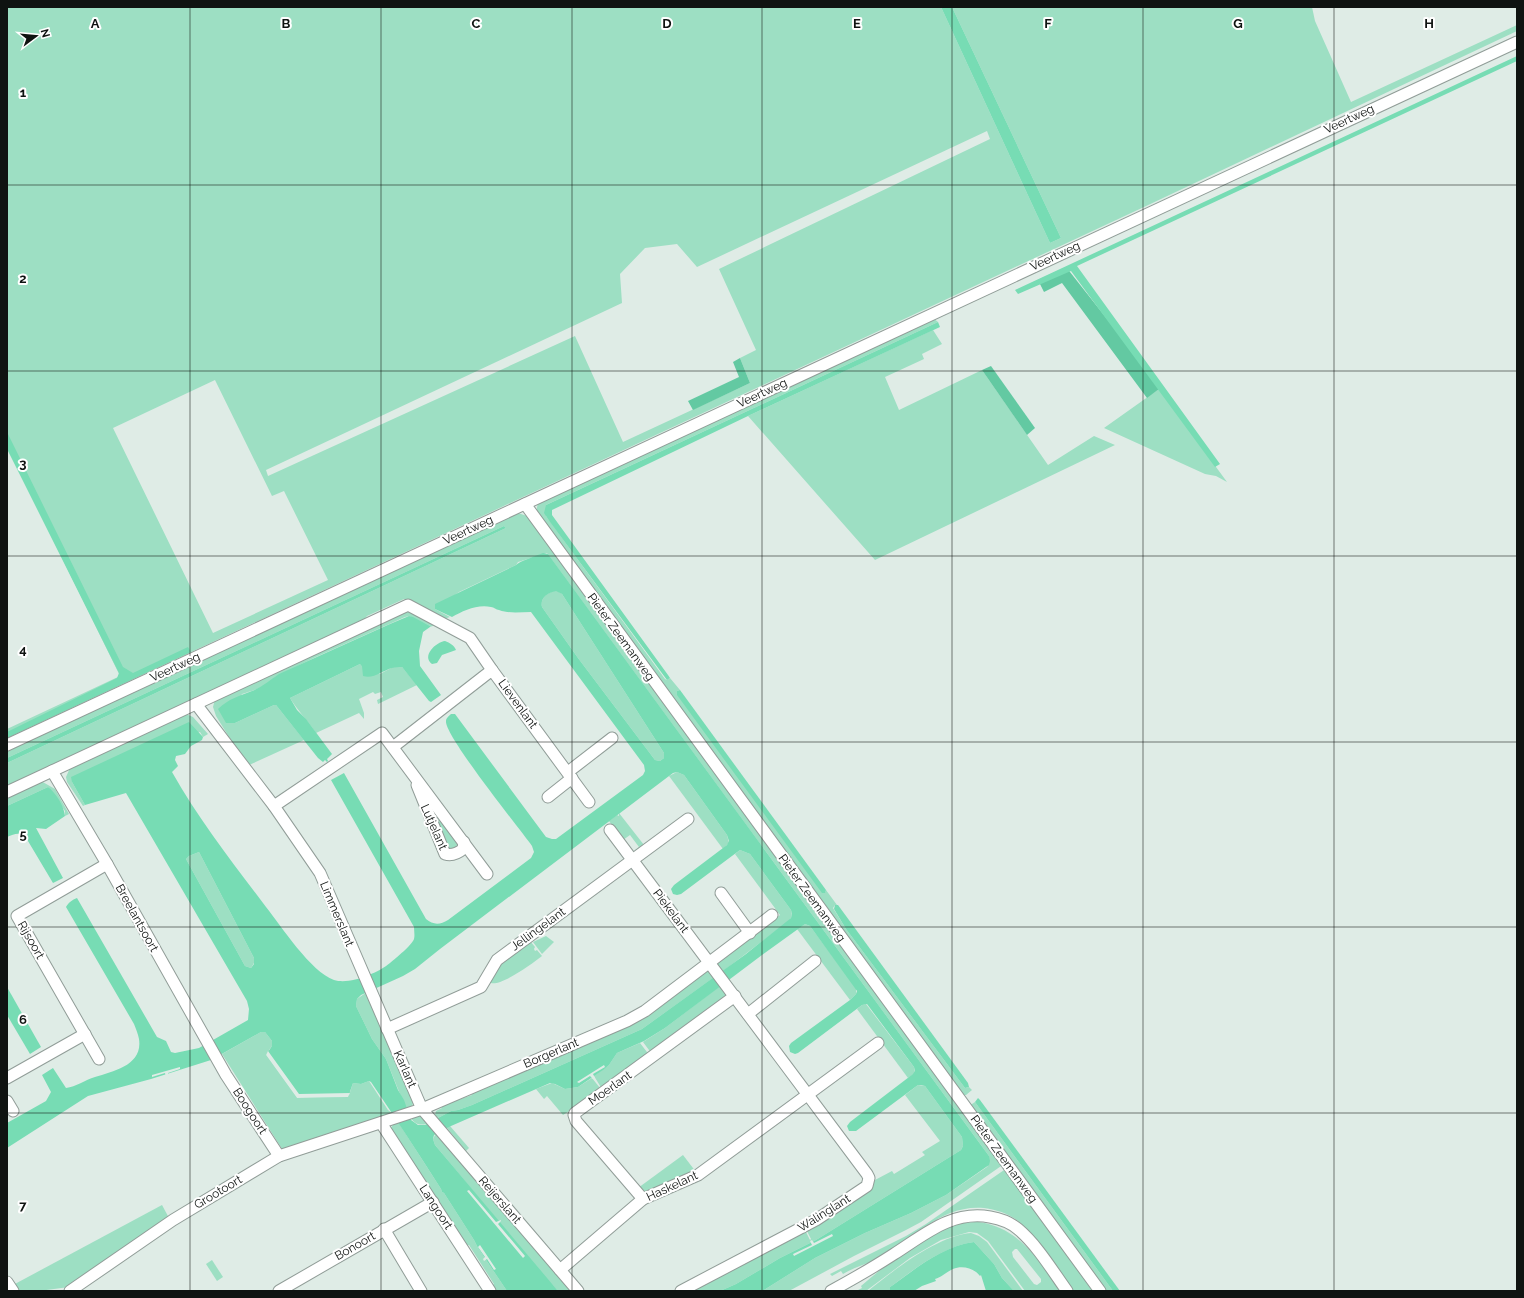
<svg xmlns="http://www.w3.org/2000/svg" width="1524" height="1298" font-family="Raleway,sans-serif">
<rect width="100%" height="100%" fill="#dfece6"/>
<g fill="#9ddfc3" fill-rule="evenodd">
<path d="M 7,7 L 941,7 L 1050,243 L 1061,238 L 952,7 L 1312,7 L 1315,21 L 1351,102 L 1517,25 L 1517,31 L 1144,207 L 7,738 L 7,729 L 120,676 L 7,446 ZM 987,131 L 990,139 L 719,269 L 756,350 L 740,358 L 750,383 L 623,442 L 575,336 L 268,476 L 266,470 L 622,303 L 620,274 L 645,248 L 677,244 L 697,267 ZM 215,380 L 272,496 L 284,491 L 328,580 L 213,633 L 113,428 Z"/>
<path d="M 933,318 L 938,322 L 548,504 L 546,505 L 546,516 L 665,679 L 667,680 L 670,678 L 680,690 L 677,691 L 677,694 L 826,892 L 826,890 L 837,905 L 835,905 L 833,908 L 846,929 L 965,1088 L 969,1087 L 972,1090 L 966,1095 L 961,1095 L 536,512 L 538,503 Z"/>
<path d="M 933,330 L 942,344 L 922,354 L 924,359 L 885,377 L 899,410 L 982,370 L 1048,465 L 1094,436 L 1115,445 L 875,560 L 748,416 Z"/>
<path d="M 1159,389 L 1227,482 L 1216,476 L 1205,474 L 1104,428 Z"/>
<path d="M 518,513 L 527,516 L 1004,1164 L 921,1222 L 906,1230 L 854,1256 L 789,1291 L 760,1291 L 764,1290 L 815,1258 L 865,1233 L 911,1213 L 946,1195 L 987,1167 L 989,1164 L 989,1156 L 547,553 L 518,562 L 516,565 L 459,592 L 435,609 L 450,617 L 444,619 L 404,599 L 367,616 L 362,622 L 7,787 L 7,763 L 506,528 L 504,526 L 7,758 L 7,751 L 514,514 Z"/>
<path d="M 556,590 L 562,594 L 664,753 L 664,758 L 660,761 L 655,760 L 578,658 L 542,607 C 540,598 547,593 556,590 Z"/>
<path d="M 409,612 L 416,613 L 435,625 L 430,627 L 430,626 L 409,616 L 405,617 L 316,657 L 275,677 C 267,686 253,691 242,694 L 226,723 L 235,723 L 274,705 L 276,705 L 304,740 L 247,766 L 216,716 L 213,707 L 215,699 L 400,613 Z"/>
<path d="M 360,664 L 380,674 L 393,667 L 402,667 L 417,685 L 378,704 L 377,700 L 383,697 L 381,692 L 375,694 L 373,692 L 359,699 L 364,713 L 364,719 L 359,713 L 316,733 C 308,721 298,711 290,698 Z"/>
<path d="M 186,714 L 193,717 L 208,734 L 203,737 L 200,732 L 72,782 L 85,805 L 83,806 L 67,782 L 66,777 L 70,768 Z"/>
<path d="M 677,772 L 684,775 L 727,835 L 729,843 L 723,849 L 669,776 Z"/>
<path d="M 41,781 L 55,789 L 69,814 L 65,816 L 65,811 L 48,787 L 7,806 L 7,797 Z"/>
<path d="M 426,801 L 458,842 L 456,848 L 449,850 Z"/>
<path d="M 619,813 L 644,845 L 636,852 L 635,850 L 639,847 L 630,835 L 623,840 L 609,821 L 617,815 L 619,816 Z"/>
<path d="M 740,850 L 750,854 L 791,910 C 793,917 791,919 786,923 L 722,972 L 715,963 L 780,915 L 735,854 Z"/>
<path d="M 199,852 L 254,958 L 254,963 L 251,968 L 245,966 L 186,859 L 189,856 Z"/>
<path d="M 805,924 L 810,926 L 856,988 L 856,994 L 850,1000 L 797,929 Z"/>
<path d="M 546,936 L 554,942 L 542,954 L 533,942 Z"/>
<path d="M 530,941 L 535,947 L 534,949 L 535,951 L 537,950 L 542,956 C 533,963 502,986 491,983 L 490,981 L 498,965 Z"/>
<path d="M 707,969 L 713,978 L 642,1029 L 472,1105 L 458,1110 L 451,1111 L 438,1118 L 435,1115 L 436,1111 L 442,1108 L 441,1106 L 472,1095 L 471,1093 L 680,991 Z"/>
<path d="M 720,986 L 728,997 L 652,1054 L 643,1042 L 665,1028 Z"/>
<path d="M 367,992 L 414,1099 L 412,1100 L 413,1104 L 411,1107 L 406,1109 L 386,1059 L 372,1039 L 356,1006 L 357,999 Z"/>
<path d="M 866,1004 L 914,1067 L 915,1073 L 908,1078 L 857,1009 L 862,1005 Z"/>
<path d="M 261,1032 L 265,1032 L 272,1041 L 272,1046 L 269,1050 L 350,1092 L 353,1083 L 361,1084 L 369,1081 L 388,1110 L 392,1113 L 282,1149 L 222,1054 Z"/>
<path d="M 640,1043 L 650,1056 L 602,1089 L 594,1076 L 609,1065 L 617,1053 Z"/>
<path d="M 592,1078 L 600,1088 L 596,1094 L 563,1115 L 547,1096 L 544,1099 L 536,1089 L 552,1083 L 565,1089 L 578,1087 Z"/>
<path d="M 918,1085 L 925,1086 L 962,1137 L 963,1146 L 961,1150 L 816,1240 L 780,1258 L 736,1284 L 720,1291 L 689,1291 L 805,1230 L 810,1240 L 811,1239 L 806,1229 L 875,1180 L 892,1171 L 894,1174 L 925,1155 L 922,1152 L 940,1141 L 905,1095 Z"/>
<path d="M 975,1102 L 1113,1291 L 1105,1291 L 969,1106 Z"/>
<path d="M 418,1116 L 423,1116 L 429,1123 C 422,1126 415,1125 411,1118 Z"/>
<path d="M 398,1122 L 441,1189 L 442,1192 L 444,1193 L 474,1240 L 478,1248 L 507,1291 L 494,1291 L 491,1286 L 494,1284 L 469,1245 L 465,1246 L 391,1128 L 394,1123 Z"/>
<path d="M 450,1126 L 469,1148 L 466,1151 L 447,1128 Z"/>
<path d="M 436,1133 L 572,1291 L 558,1291 L 545,1277 L 435,1145 L 433,1139 Z"/>
<path d="M 683,1155 L 696,1172 L 645,1193 L 638,1188 Z"/>
<path d="M 1007,1168 L 1097,1291 L 1073,1291 C 1057,1269 1039,1238 1018,1221 C 1008,1213 997,1210 984,1208 C 942,1204 913,1239 879,1258 C 867,1264 854,1267 843,1274 L 841,1271 L 832,1276 L 830,1274 L 906,1236 L 926,1224 Z"/>
<path d="M 162,1205 L 169,1218 L 69,1287 L 39,1291 L 18,1291 L 13,1285 Z"/>
<path d="M 979,1222 C 1020,1228 1039,1261 1061,1291 L 1025,1291 L 988,1241 L 977,1233 L 969,1232 L 941,1240 L 910,1258 L 866,1291 L 856,1291 L 862,1288 L 861,1286 C 884,1266 918,1239 946,1228 C 956,1223 968,1222 979,1222 ZM 1015,1249 L 1017,1249 L 1041,1279 L 1041,1282 L 1037,1285 L 1034,1284 L 1013,1257 L 1012,1252 Z"/>
<path d="M 971,1233 L 979,1236 L 987,1242 L 1023,1291 L 1014,1291 L 1002,1278 L 994,1264 L 974,1242 C 944,1246 917,1267 893,1285 L 890,1287 L 890,1291 L 868,1291 C 894,1270 937,1236 971,1233 Z"/>
<path d="M 212,1260 L 223,1277 L 217,1281 L 206,1264 Z"/>
</g>
<g fill="#63c9a2">
<path d="M 1066,267 L 1111,324 L 1159,389 L 1147,398 L 1062,283 L 1044,292 L 1038,280 Z"/>
<path d="M 740,358 L 750,383 L 693,410 L 688,401 L 739,377 L 733,362 Z"/>
<path d="M 991,366 L 1035,428 L 1027,435 L 982,370 Z"/>
</g>
<g fill="#77dcb4" fill-rule="evenodd">
<path d="M 941,7 L 952,7 L 1061,238 L 1050,243 Z"/>
<path d="M 1517,56 L 1517,61 L 1077,266 L 1220,464 L 1215,467 L 1071,271 L 1018,294 L 1015,290 Z"/>
<path d="M 938,322 L 940,327 L 748,416 L 552,510 L 552,515 L 668,675 L 670,678 L 667,680 L 550,522 L 544,513 L 546,505 Z"/>
<path d="M 7,432 L 123,667 L 133,673 L 188,647 L 191,652 L 7,738 L 7,732 L 117,678 L 119,673 L 7,449 Z"/>
<path d="M 504,526 L 506,528 L 7,763 L 7,758 Z"/>
<path d="M 543,553 L 548,554 L 989,1156 L 990,1161 L 989,1165 L 946,1195 L 911,1213 L 865,1233 L 815,1258 L 764,1290 L 720,1291 L 736,1284 L 780,1258 L 816,1240 L 961,1150 L 963,1146 L 962,1137 L 925,1086 L 921,1085 L 918,1085 L 856,1131 L 849,1131 L 847,1126 L 850,1122 L 913,1074 L 915,1071 L 914,1067 L 867,1004 L 862,1005 L 798,1053 L 795,1054 L 790,1052 L 789,1046 L 791,1043 L 850,1000 L 856,994 L 857,991 L 810,926 L 805,924 L 762,955 L 665,1028 L 644,1041 L 617,1053 L 609,1065 L 603,1070 L 578,1087 L 565,1089 L 555,1084 L 550,1083 L 451,1126 L 434,1135 L 433,1139 L 435,1145 L 558,1291 L 507,1291 L 478,1248 L 474,1240 L 444,1193 L 442,1192 L 441,1189 C 418,1153 395,1117 371,1082 L 369,1081 L 361,1084 L 353,1083 L 348,1097 L 297,1098 L 266,1055 L 272,1046 L 272,1041 L 265,1032 L 261,1032 L 211,1060 L 151,1079 L 88,1096 L 7,1148 L 7,1123 L 46,1101 L 51,1092 L 42,1075 L 53,1068 L 66,1088 C 76,1087 85,1080 95,1077 C 114,1071 143,1065 139,1039 C 138,1034 136,1029 134,1024 L 66,907 C 69,902 72,900 77,898 L 157,1037 L 166,1041 L 171,1052 L 175,1053 L 199,1048 L 248,1020 L 249,1009 L 247,1001 L 126,793 L 85,805 L 72,782 L 71,777 L 189,722 L 203,737 L 202,740 L 191,746 L 185,754 L 176,756 L 175,760 L 178,766 L 172,772 C 199,820 233,863 266,907 C 281,926 311,972 334,980 C 350,985 378,973 390,963 C 396,958 412,945 414,939 C 415,935 414,931 414,927 L 331,780 L 344,773 L 426,919 C 433,925 440,925 448,920 L 531,858 L 534,852 L 532,846 C 519,828 444,735 446,721 C 446,718 449,716 451,714 L 455,714 L 546,837 L 552,839 L 556,839 L 643,775 L 645,771 L 644,765 L 531,612 C 521,612 510,614 499,610 C 496,610 494,607 491,607 C 477,604 463,611 452,617 L 435,609 L 435,604 L 516,565 C 520,561 536,556 543,553 ZM 556,591 L 562,594 L 664,753 L 664,758 L 660,761 L 655,760 L 578,658 L 542,607 C 540,598 547,593 556,591 ZM 677,772 L 684,775 L 727,835 L 729,841 L 727,845 L 674,885 L 671,889 L 673,894 L 677,895 L 681,894 L 740,850 L 750,854 L 791,910 L 792,914 L 791,918 L 746,954 L 642,1029 L 472,1105 L 458,1110 L 451,1111 L 425,1125 L 418,1125 L 411,1120 L 404,1100 L 398,1090 L 386,1059 L 372,1039 L 356,1006 L 357,999 L 361,995 L 403,976 L 415,969 L 440,949 L 673,773 ZM 199,852 L 254,958 L 254,964 L 251,968 L 245,966 L 186,859 L 189,856 Z"/>
<path d="M 409,616 L 413,617 L 430,626 L 430,627 L 423,632 L 419,651 L 420,666 L 441,695 L 431,702 L 429,701 L 402,667 C 399,667 395,667 392,668 C 382,671 374,679 363,676 L 362,666 L 360,664 L 290,698 L 297,710 L 306,719 L 332,754 L 327,759 L 328,761 L 327,762 L 325,760 L 323,762 L 318,758 L 276,705 L 274,705 L 235,723 L 226,723 L 218,709 C 230,698 237,697 252,691 C 262,687 270,680 279,674 L 390,624 Z"/>
<path d="M 445,641 C 450,643 454,645 456,650 L 442,655 L 437,663 L 432,664 C 421,656 436,642 445,641 Z"/>
<path d="M 680,690 L 826,890 L 825,893 L 822,893 L 677,695 L 677,691 Z"/>
<path d="M 48,787 C 56,793 64,806 65,816 L 46,829 L 36,828 L 63,878 L 53,883 L 25,836 C 19,832 14,834 7,837 L 7,806 Z"/>
<path d="M 835,905 L 838,905 L 968,1083 L 969,1087 L 965,1088 L 846,929 L 834,909 Z"/>
<path d="M 7,987 L 41,1047 L 30,1054 L 7,1015 Z"/>
<path d="M 978,1098 L 980,1100 L 1120,1291 L 1113,1291 L 975,1102 Z"/>
<path d="M 974,1242 L 994,1264 L 1002,1278 L 1014,1291 L 986,1291 L 981,1275 L 980,1276 C 974,1268 962,1265 953,1269 C 946,1272 942,1277 935,1279 L 936,1281 L 922,1286 L 914,1291 L 890,1291 L 890,1287 L 893,1285 C 918,1267 943,1246 974,1242 Z"/>
</g>
<g fill="#dfece6">
<path d="M 268,1051 L 299,1094 L 350,1093 L 348,1097 L 297,1098 L 266,1055 Z"/>
<path d="M 604,1065 L 605,1067 L 593,1074 L 595,1078 L 593,1079 L 590,1076 L 579,1083 L 577,1082 Z"/>
<path d="M 180,1067 L 180,1069 L 168,1073 L 168,1076 L 166,1077 L 165,1073 L 152,1077 L 152,1075 Z"/>
<path d="M 469,1190 L 496,1222 L 501,1220 L 501,1221 L 498,1224 L 525,1256 L 523,1258 L 467,1191 Z"/>
<path d="M 832,1234 L 833,1236 L 794,1256 L 793,1254 L 812,1245 L 810,1241 L 812,1240 L 814,1243 Z"/>
<path d="M 480,1245 L 496,1269 L 494,1270 L 487,1259 L 484,1261 L 483,1259 L 485,1257 L 478,1247 Z"/>
</g>
<g fill="none" stroke-linecap="round" stroke-linejoin="round">
<g stroke="#919d98" stroke-width="13">
<g id="minor">
<path d="M 525,504 L 1100,1291"/>
<path d="M 196,704 L 274,806 L 320,873 L 422,1109 L 578,1291"/>
<path d="M 7,745 L 1517,42"/>
<path d="M 393,747 L 492,670 L 589,802"/>
<path d="M 52,771 L 107,864 L 226,1075 L 279,1156"/>
<path d="M 568,772 L 612,738"/>
<path d="M 417,785 L 445,854 C 452,856 457,854 463,849 L 464,842"/>
<path d="M 7,792 L 408,605 L 470,638 L 492,670"/>
<path d="M 548,797 L 572,778"/>
<path d="M 274,806 L 382,733 L 487,874"/>
<path d="M 610,830 L 867,1174 L 869,1178 L 867,1186 L 816,1220 L 681,1291"/>
<path d="M 721,893 L 750,933"/>
<path d="M 748,1014 L 815,961"/>
<path d="M 387,1029 L 481,987 L 497,960 L 688,819"/>
<path d="M 99,1059 L 17,916 L 107,864"/>
<path d="M 7,1078 L 85,1034"/>
<path d="M 7,1101 L 13,1111"/>
<path d="M 381,1123 L 490,1291"/>
<path d="M 643,1199 L 576,1121 L 574,1115 L 575,1113 L 735,996"/>
<path d="M 384,1229 L 421,1291"/>
<path d="M 560,1270 L 643,1199 L 698,1175 L 878,1043"/>
<path d="M 7,1282 L 13,1291"/>
<path d="M 70,1291 L 173,1220 L 279,1156 L 422,1109 L 627,1021 L 645,1011 L 772,915"/>
<path d="M 279,1291 L 433,1202"/>
<path d="M 831,1291 C 853,1279 874,1267 894,1254 C 924,1235 952,1210 990,1217 C 1001,1219 1010,1222 1018,1229 C 1037,1245 1052,1270 1067,1291"/>
</g>
</g>
<use href="#minor" stroke="#fff" stroke-width="11"/>
</g>
<path fill="none" stroke="#0f1311" stroke-width="1" stroke-opacity="0.55" d="M 190,7 L 190,1291M 381,7 L 381,1291M 572,7 L 572,1291M 762,7 L 762,1291M 952,7 L 952,1291M 1143,7 L 1143,1291M 1334,7 L 1334,1291M 7,185 L 1517,185M 7,371 L 1517,371M 7,556 L 1517,556M 7,742 L 1517,742M 7,927 L 1517,927M 7,1113 L 1517,1113"/>
<g text-anchor="middle" stroke-width="4" stroke-linejoin="round" paint-order="stroke">
<g font-size="12" fill="#0f1311" stroke="#fff">
<text transform="translate(1349 119) rotate(-25)" y="4">Veertweg</text>
<text transform="translate(1055 256) rotate(-25)" y="4">Veertweg</text>
<text transform="translate(762 393) rotate(-25)" y="4">Veertweg</text>
<text transform="translate(468 530) rotate(-25)" y="4">Veertweg</text>
<text transform="translate(621 637) rotate(54)" y="4">Pieter Zeemanweg</text>
<text transform="translate(175 667) rotate(-25)" y="4">Veertweg</text>
<text transform="translate(518 704) rotate(54)" y="4">Lievenlant</text>
<text transform="translate(434 827) rotate(66)" y="4">Lutjelant</text>
<text transform="translate(812 898) rotate(54)" y="4">Pieter Zeemanweg</text>
<text transform="translate(671 911) rotate(53)" y="4">Piekelant</text>
<text transform="translate(337 914) rotate(67)" y="4">Limmerslant</text>
<text transform="translate(137 918) rotate(61)" y="4">Breelantsoort</text>
<text transform="translate(538 929) rotate(-36)" y="4">Jellingelant</text>
<text transform="translate(31 940) rotate(60)" y="4">Rijsoort</text>
<text transform="translate(551 1053) rotate(-23)" y="4">Borgerlant</text>
<text transform="translate(405 1069) rotate(66)" y="4">Karlant</text>
<text transform="translate(610 1088) rotate(-35)" y="4">Moerlant</text>
<text transform="translate(250 1111) rotate(57)" y="4">Boogoort</text>
<text transform="translate(1004 1159) rotate(54)" y="4">Pieter Zeemanweg</text>
<text transform="translate(672 1186) rotate(-25)" y="4">Haskelant</text>
<text transform="translate(218 1192) rotate(-31)" y="4">Grootoort</text>
<text transform="translate(500 1200) rotate(49)" y="4">Reijerslant</text>
<text transform="translate(436 1207) rotate(57)" y="4">Langoort</text>
<text transform="translate(824 1213) rotate(-32)" y="4">Walinglant</text>
<text transform="translate(355 1246) rotate(-30)" y="4">Bonoort</text>
</g>
</g>
<g font-size="13" text-anchor="middle" font-weight="bold" fill="#0f1311" stroke="#fff" stroke-width="4" stroke-linejoin="round" paint-order="stroke">
<text x="95" y="28">A</text>
<text x="286" y="28">B</text>
<text x="476" y="28">C</text>
<text x="667" y="28">D</text>
<text x="857" y="28">E</text>
<text x="1048" y="28">F</text>
<text x="1238" y="28">G</text>
<text x="1429" y="28">H</text>
<text x="23" y="97">1</text>
<text x="23" y="283">2</text>
<text x="23" y="468">3</text>
<text x="23" y="654">4</text>
<text x="23" y="839">5</text>
<text x="23" y="1024">6</text>
<text x="23" y="1210">7</text>
</g>
<rect width="1524" height="1298" fill="none" stroke="#0f1311" stroke-width="16"/>
<g transform="translate(36 36) rotate(74)" stroke="#ffffff" stroke-width="3" paint-order="stroke">
<path d="M0-3L7 15L0 10L-7 15Z" fill="#0f1311"/>
<text y="-6" font-size="11" font-weight="bold" text-anchor="middle" fill="#0f1311">N</text>
</g>
</svg>
